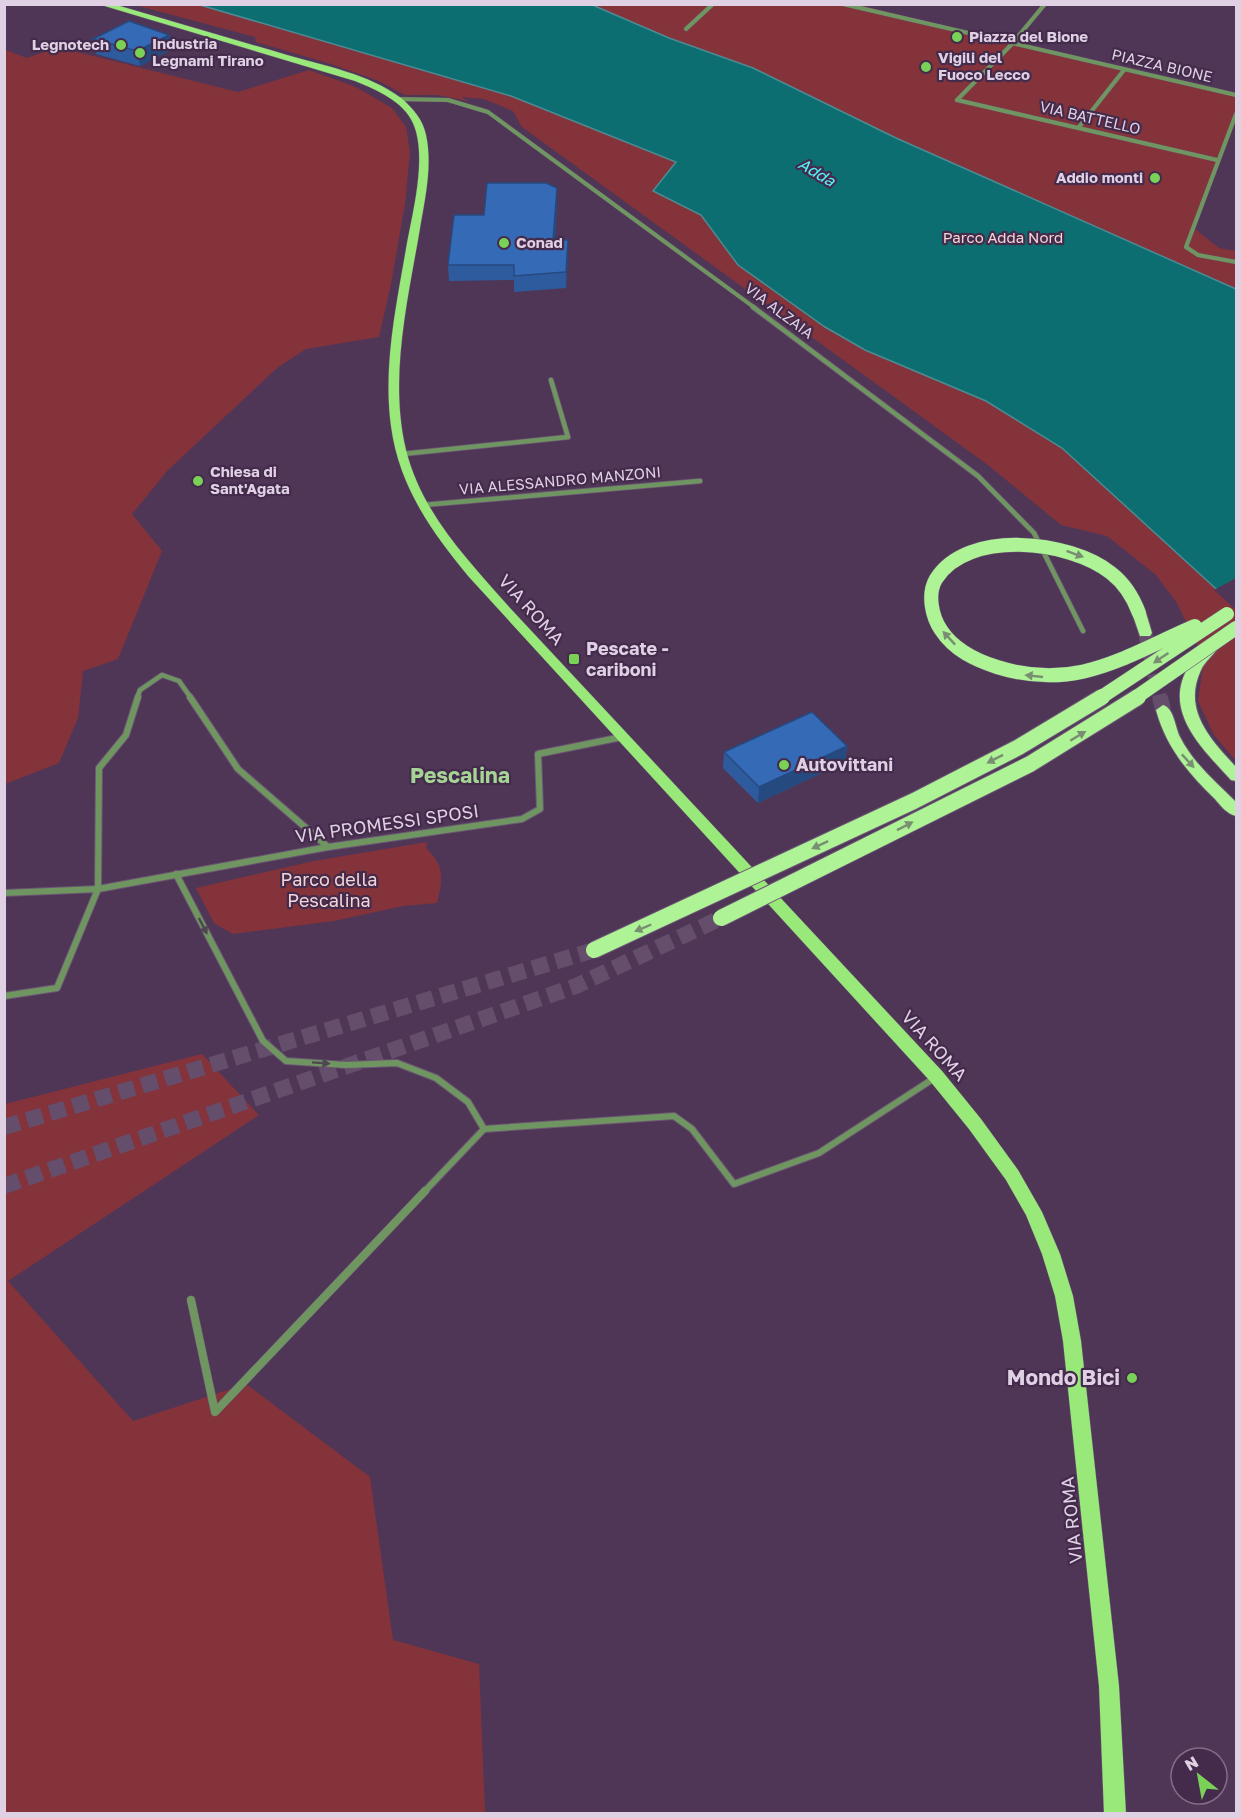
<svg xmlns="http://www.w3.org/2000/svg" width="1241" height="1818" font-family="'Golos Text',sans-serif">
<rect width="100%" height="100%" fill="#4f3657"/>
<g fill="#85333a">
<path d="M 135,5 L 859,5 L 1236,97 L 1236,112 L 1195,229 L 1219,248 L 1236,251 L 1236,761 L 1214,735 L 1198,701 L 1204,659 L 1177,603 L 1156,575 L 1107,536 L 1061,525 L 988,465 L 522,127 L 513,111 L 484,99 L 461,97 L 468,101 L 437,95 L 405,95 L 379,81 L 331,64 L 256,42 L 255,37 Z"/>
<path d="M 57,47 L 238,92 L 309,70 L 356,87 L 392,108 L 406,127 L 410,152 L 405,204 L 391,284 L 379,337 L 306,349 L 277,368 L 168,470 L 132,514 L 162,551 L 118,659 L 83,671 L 78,718 L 59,763 L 5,784 L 5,50 L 27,58 Z"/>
<path d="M 427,842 L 426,848 C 445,866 443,879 437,903 L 403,906 L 334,921 L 233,934 L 214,923 L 196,888 L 314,861 Z"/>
<path d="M 202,1054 L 259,1115 L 8,1281 L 133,1421 L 246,1384 L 370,1477 L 393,1640 L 479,1664 L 485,1813 L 5,1814 L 5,1104 Z"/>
</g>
<path fill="#0d6e71" stroke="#4c8b94" stroke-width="1.5" d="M 590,4 L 669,38 L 753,68 L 896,138 L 1236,289 L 1236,607 L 1062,448 L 986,401 L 865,350 L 825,327 L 738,265 L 701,215 L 653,191 L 676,162 L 511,96 L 200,5 Z"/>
<path fill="#4f3657" d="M 1236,578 L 1236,610 L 1214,590 Z"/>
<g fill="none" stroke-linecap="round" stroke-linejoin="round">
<path stroke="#654d6c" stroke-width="14" stroke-dasharray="14 7" stroke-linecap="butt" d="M 1145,633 L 1160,698"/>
<g stroke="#654d6c" stroke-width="16" stroke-dasharray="16 8" stroke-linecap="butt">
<path d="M 1160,697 L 1163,710"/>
<path d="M 4,1127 L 594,950"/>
<path d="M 4,1186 L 576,986 L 721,918"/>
</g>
<g stroke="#6c5573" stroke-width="4.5">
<g id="minor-far3">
<path d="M 843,4 L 1236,95"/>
<path d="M 686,29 L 713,4"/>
<path d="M 396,99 L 448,100 L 488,112 L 755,308"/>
<path d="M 957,100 L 1217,160"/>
<path d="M 957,100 L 1011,45 L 1045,4"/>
<path d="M 1236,114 L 1186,247 L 1198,255 L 1236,262"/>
<path d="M 1079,127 L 1124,70"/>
</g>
</g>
<g stroke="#6c5573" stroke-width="6">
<g id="minor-far2">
<path d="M 753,307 L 978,476 L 1034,533 L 1083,631"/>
<path d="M 402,454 L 568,437 L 551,380"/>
<path d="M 423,505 L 700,481"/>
<path d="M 137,698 L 140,690 L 162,675 L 179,681 L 191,698"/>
</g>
</g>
<g stroke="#6c5573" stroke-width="8">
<g id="minor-far1">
<path d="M 138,697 L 126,735 L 99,768 L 98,889 L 328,847"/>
<path d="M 190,697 L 238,769 L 328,847"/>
<path d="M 328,847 L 522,819 L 540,809 L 538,754 L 622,737"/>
<path d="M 176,874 L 263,1041 L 286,1061 L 346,1065 L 397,1063 L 436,1078 L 468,1102 L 484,1129"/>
<path d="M 4,893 L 98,889 L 57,988 L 4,996"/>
<path d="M 424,1192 L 484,1129 L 674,1116 L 692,1129 L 734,1184 L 819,1153 L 936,1077"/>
</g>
</g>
<g stroke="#6c5573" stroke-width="9">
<path id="minor" d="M 191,1300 L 215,1412 L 425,1191"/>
</g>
<g stroke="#6c5573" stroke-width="1">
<path id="primary" d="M 98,4 L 113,4 C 171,21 229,38 287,55 C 325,66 369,74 401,98 C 413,108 423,120 426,135 C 433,167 424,203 419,234 C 407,303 389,380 406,450 C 422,514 468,560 510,608 L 942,1071 L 981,1119 L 1018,1170 L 1042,1212 L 1060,1254 L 1073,1296 L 1081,1341 L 1119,1686 L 1126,1814 L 1104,1814 L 1099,1686 L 1063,1341 L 1055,1296 L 1042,1254 L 1026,1215 L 1006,1180 L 969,1129 L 930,1081 L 469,577 C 431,531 399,486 391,426 C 383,367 396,307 406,249 C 412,214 428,157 413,123 C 403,101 377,90 355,81 Z"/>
</g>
<g stroke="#6c5573" stroke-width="2">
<g id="trunk">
<path d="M 1139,608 L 1146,613 L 1152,633 L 1150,636 L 1140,636 L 1132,613 Z"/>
<path d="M 1211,643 L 1218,648 C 1213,656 1205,661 1201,670 C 1182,710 1211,740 1236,767 L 1236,781 L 1231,780 C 1203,749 1161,711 1189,666 C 1194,657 1200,646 1211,643 Z"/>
<path d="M 1163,705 C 1174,708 1175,727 1180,737 C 1193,763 1216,782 1236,802 L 1236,816 C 1227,814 1221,806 1215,799 C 1188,773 1166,747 1156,710 Z"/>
</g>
</g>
<use href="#minor-far3" stroke="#6f9661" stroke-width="4"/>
<use href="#minor-far2" stroke="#6f9661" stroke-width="4.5"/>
<use href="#minor-far1" stroke="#6f9661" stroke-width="6"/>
<use href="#minor" stroke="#6f9661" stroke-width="8"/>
<use href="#primary" fill="#98e87a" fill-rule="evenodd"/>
<use href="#trunk" fill="#aef396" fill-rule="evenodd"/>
<g stroke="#6c5573" stroke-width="15" stroke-linecap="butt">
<g id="trunk-bridge-far1">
<path d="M 1139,613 C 1133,597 1124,583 1111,573 C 1070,540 967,529 936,579 C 927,594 932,617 941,630 C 954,650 975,660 997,667 C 1077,692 1125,656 1195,626"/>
<path d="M 1100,698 L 1227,614"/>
<path d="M 1135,698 L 1236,628"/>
</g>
</g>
<g stroke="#6c5573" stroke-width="18" stroke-linecap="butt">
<g id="trunk-bridge">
<path d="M 721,918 L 1030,764 L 1138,697"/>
<path d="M 594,950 L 914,801 L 1019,747 L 1102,697"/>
</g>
</g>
<use href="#trunk-bridge-far1" stroke="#aef396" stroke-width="14"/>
<use href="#trunk-bridge" stroke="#aef396" stroke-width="16"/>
</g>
<g fill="#2e5b9d">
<path d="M 169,35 L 172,49 L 140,66 L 96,54 L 93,39 Z"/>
<path d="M 557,188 L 557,203 L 555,240 L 568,255 L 566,288 L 514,292 L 514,280 L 449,281 L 448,265 L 484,215 Z"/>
<path d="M 847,746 L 845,762 L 758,803 L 723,768 L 724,752 Z"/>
</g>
<g fill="#254a80">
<path d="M 169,35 L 172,49 L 140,66 L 137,51 Z"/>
<path d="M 557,188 L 557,203 L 554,255 L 553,240 Z"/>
<path d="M 568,240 L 568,255 L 566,288 L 566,272 Z"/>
<path d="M 847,746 L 845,762 L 758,803 L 759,787 Z"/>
</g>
<g fill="#356ab7" stroke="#254a80" stroke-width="1.5">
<path d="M 129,21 L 169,35 L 137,51 L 93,39 Z"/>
<path d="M 487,183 L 546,183 L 557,188 L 553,240 L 568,240 L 566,272 L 514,276 L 514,265 L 448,265 L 454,215 L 484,215 Z"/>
<path d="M 812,712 L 847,746 L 759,787 L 724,752 Z"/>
</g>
<defs><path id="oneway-solid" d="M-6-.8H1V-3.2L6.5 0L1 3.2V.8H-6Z" transform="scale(1.5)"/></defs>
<g fill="#798f71">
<use href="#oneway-solid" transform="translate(1075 554) rotate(20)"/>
<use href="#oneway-solid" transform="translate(949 638) rotate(-133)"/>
<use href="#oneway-solid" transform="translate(1161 658) rotate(146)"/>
<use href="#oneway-solid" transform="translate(1034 676) rotate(-174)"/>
<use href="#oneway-solid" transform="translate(1078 736) rotate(-31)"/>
<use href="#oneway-solid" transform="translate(995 759) rotate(153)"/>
<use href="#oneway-solid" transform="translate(1188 761) rotate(47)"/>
<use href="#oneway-solid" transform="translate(905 826) rotate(-27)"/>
<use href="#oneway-solid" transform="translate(820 845) rotate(155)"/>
<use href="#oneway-solid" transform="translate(643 928) rotate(157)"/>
</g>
<g fill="#4f4651">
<use href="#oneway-solid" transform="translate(203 926) rotate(63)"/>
<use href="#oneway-solid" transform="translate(321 1063) rotate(4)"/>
</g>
<g fill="#79d157" stroke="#442b4c" stroke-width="2">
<circle cx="957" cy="37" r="6"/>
<circle cx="121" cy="45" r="6"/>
<circle cx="140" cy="53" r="6"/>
<circle cx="926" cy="67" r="6"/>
<circle cx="1155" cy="178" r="6"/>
<circle cx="504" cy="243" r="6"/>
<circle cx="198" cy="481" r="6"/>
<rect x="568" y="653" width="12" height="12" rx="3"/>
<circle cx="784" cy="765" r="6"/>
<circle cx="1132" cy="1378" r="6"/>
</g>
<g text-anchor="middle" stroke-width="4.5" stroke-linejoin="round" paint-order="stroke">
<g font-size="15" font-weight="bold" fill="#dfd0e4" stroke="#442b4c" text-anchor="start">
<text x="969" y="42">Piazza del Bione</text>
<text x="152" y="49">Industria<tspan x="152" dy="17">Legnami Tirano</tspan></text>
<text x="109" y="50" text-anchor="end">Legnotech</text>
<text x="938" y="63">Vigili del<tspan x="938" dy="17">Fuoco Lecco</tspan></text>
<text x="1143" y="183" text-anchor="end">Addio monti</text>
<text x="516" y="248">Conad</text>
<text x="210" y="477">Chiesa di<tspan x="210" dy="17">Sant'Agata</tspan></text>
</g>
<g font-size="15" fill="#dfd0e4" stroke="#442b4c">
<text transform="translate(1162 66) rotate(13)" y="5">PIAZZA BIONE</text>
<text transform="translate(1090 118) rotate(13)" y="5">VIA BATTELLO</text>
<text transform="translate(779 311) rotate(37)" y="5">VIA ALZAIA</text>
<text transform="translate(560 481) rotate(-5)" y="5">VIA ALESSANDRO MANZONI</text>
</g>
<g font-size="15" fill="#f3d5d5" stroke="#442b4c">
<text x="1003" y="243">Parco Adda Nord</text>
</g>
<g font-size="16" font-style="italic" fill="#53f4f9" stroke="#442b4c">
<text transform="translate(817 172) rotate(31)" y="6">Adda</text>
</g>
<g font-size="18" fill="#dfd0e4" stroke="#442b4c">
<text transform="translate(531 610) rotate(48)" y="6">VIA ROMA</text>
<text transform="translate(387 824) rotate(-8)" y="6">VIA PROMESSI SPOSI</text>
<text transform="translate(934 1046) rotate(48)" y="6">VIA ROMA</text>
<text transform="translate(1072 1520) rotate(-96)" y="6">VIA ROMA</text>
</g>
<g font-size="18" font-weight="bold" fill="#dfd0e4" stroke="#442b4c" text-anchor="start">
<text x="586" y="655">Pescate -<tspan x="586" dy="21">cariboni</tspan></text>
<text x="796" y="771">Autovittani</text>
</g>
<g font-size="18" fill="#f3d5d5" stroke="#442b4c">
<text x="329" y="886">Parco della<tspan x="329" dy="21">Pescalina</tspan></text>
</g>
<g font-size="21" font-weight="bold" fill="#a5d494" stroke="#442b4c">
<text x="460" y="783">Pescalina</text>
</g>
<g font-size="21" font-weight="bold" fill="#dfd0e4" stroke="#442b4c" text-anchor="end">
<text x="1120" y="1385">Mondo Bici</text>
</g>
</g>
<rect width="1241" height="1818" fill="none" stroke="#dfd0e4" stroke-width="12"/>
<g transform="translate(1199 1776) rotate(329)"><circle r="28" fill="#442b4c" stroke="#826d89" stroke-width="1.5"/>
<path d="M0-4.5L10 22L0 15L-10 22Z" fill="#79d157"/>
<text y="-9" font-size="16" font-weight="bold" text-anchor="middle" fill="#dfd0e4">N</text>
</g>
</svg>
